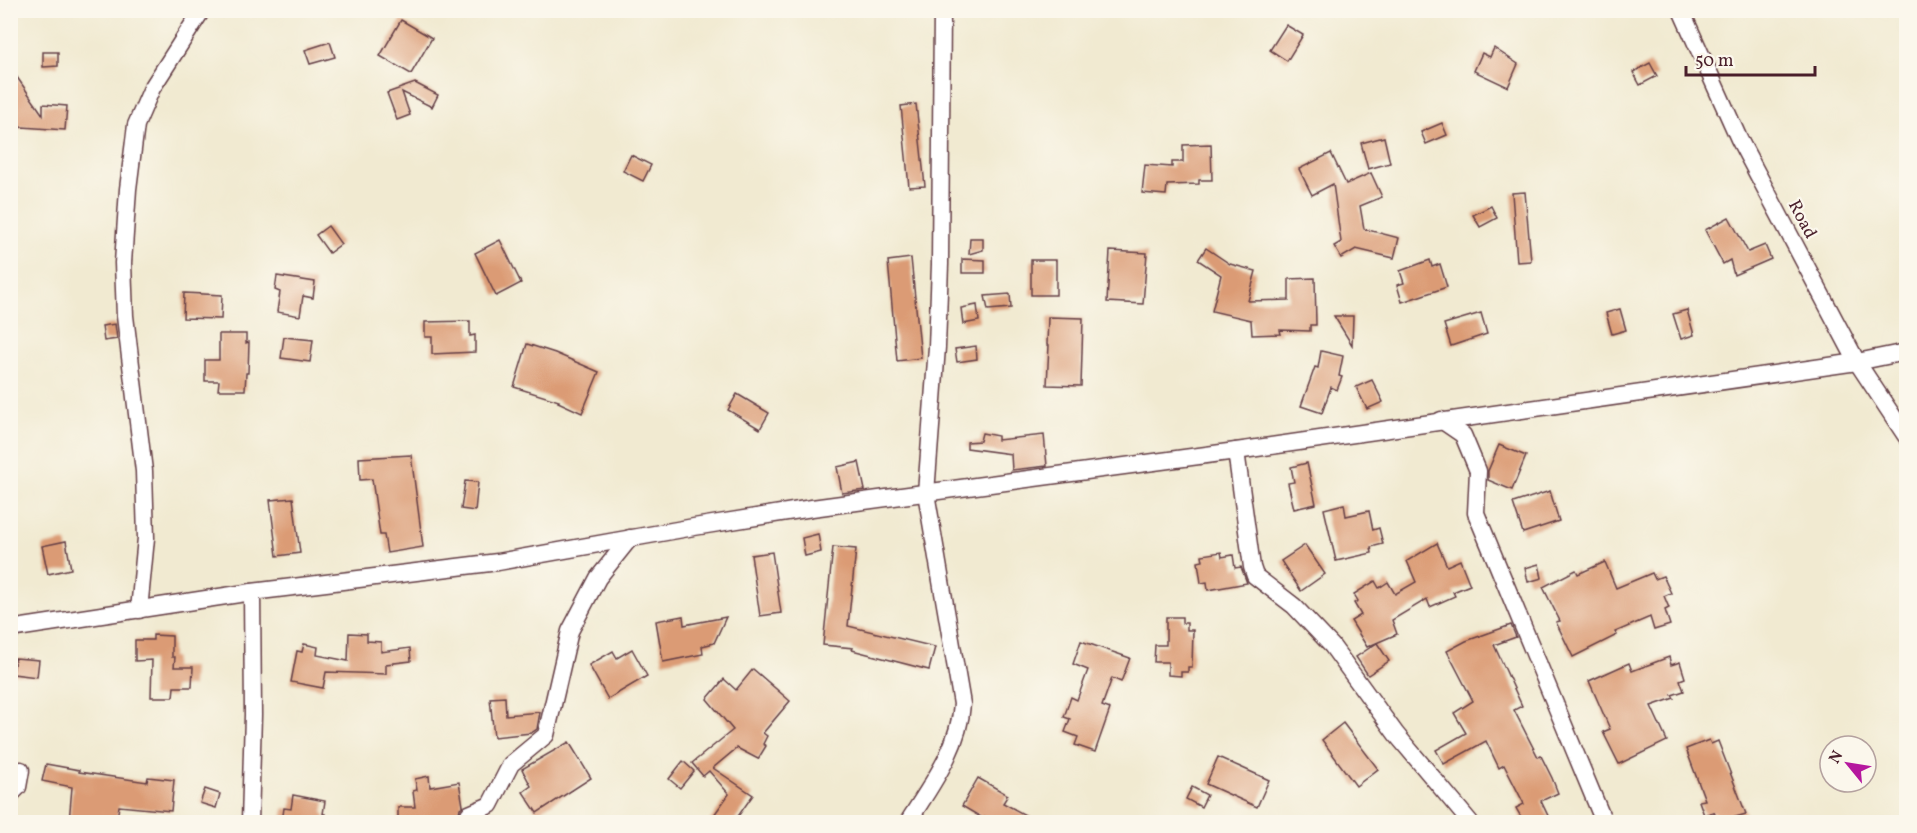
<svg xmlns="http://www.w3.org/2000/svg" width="1917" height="833" font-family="Vollkorn,serif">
<rect width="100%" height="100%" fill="#fbf7ec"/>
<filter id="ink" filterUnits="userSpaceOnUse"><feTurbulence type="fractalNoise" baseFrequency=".0167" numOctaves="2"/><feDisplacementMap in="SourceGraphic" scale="12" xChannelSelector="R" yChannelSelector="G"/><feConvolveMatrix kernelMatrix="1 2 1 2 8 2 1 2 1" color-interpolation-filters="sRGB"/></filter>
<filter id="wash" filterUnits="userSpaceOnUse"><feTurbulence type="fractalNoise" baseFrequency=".008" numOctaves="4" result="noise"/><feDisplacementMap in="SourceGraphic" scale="24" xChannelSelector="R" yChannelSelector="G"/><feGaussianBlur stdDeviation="1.35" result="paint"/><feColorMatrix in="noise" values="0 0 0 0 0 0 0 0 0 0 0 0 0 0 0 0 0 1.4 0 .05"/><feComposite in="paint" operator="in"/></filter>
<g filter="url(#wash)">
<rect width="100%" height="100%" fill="#f1ead1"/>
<g id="blocks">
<g fill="#db9b75">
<path d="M 401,20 L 432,38 L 411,74 L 380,56 Z"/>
<path d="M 1286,25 L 1303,35 L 1287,61 L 1270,50 Z"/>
<path d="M 330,42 L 335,57 L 310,64 L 305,50 Z"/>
<path d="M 1494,48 L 1518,64 L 1508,87 L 1474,71 L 1482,53 L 1490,57 Z"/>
<path d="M 43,52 L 58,52 L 58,66 L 43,67 Z"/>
<path d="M 1650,63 L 1657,76 L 1640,85 L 1633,72 Z"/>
<path d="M 10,67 L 43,115 L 43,104 L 67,106 L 65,130 L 22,127 L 10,131 Z"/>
<path d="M 415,83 L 438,95 L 432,107 L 402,92 L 410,115 L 397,120 L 387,93 Z"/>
<path d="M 916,104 L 925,186 L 909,187 L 901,106 Z"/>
<path d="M 1442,123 L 1447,135 L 1426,144 L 1421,132 Z"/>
<path d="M 1384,137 L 1390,163 L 1368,169 L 1361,143 Z"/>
<path d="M 1211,144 L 1212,180 L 1199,180 L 1199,184 L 1167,185 L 1166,195 L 1142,193 L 1145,165 L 1172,167 L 1172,162 L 1183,162 L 1183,145 Z"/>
<path d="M 1331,153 L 1346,184 L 1371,173 L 1382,197 L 1360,206 L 1364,229 L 1399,238 L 1394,258 L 1356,249 L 1341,258 L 1334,246 L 1341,242 L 1333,184 L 1312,195 L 1299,169 Z"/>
<path d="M 631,155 L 651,165 L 643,181 L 623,171 Z"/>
<path d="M 1525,192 L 1531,261 L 1517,262 L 1512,193 Z"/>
<path d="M 1491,206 L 1497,218 L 1480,227 L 1473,215 Z"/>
<path d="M 1729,217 L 1748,252 L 1765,245 L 1771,259 L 1734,275 L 1730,260 L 1723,264 L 1705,230 Z"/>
<path d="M 328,226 L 341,244 L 329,253 L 316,235 Z"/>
<path d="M 970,238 L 983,238 L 983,250 L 969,254 Z"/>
<path d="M 500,240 L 521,283 L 496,296 L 475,253 Z"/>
<path d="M 1206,248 L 1230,264 L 1256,271 L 1248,301 L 1289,300 L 1289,279 L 1315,278 L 1316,325 L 1310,325 L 1310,331 L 1280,330 L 1281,334 L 1252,335 L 1251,320 L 1212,311 L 1221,275 L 1198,260 Z"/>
<path d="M 1110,251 L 1147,253 L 1143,304 L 1107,302 Z"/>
<path d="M 911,258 L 921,358 L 897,361 L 888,261 Z"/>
<path d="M 962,259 L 985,260 L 985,273 L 962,273 Z"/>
<rect x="1031" y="260" width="25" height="35"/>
<path d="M 1430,260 L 1432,267 L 1440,264 L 1447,287 L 1402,302 L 1397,285 L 1404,283 L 1400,271 Z"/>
<path d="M 277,276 L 315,282 L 313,298 L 303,296 L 300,316 L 277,312 L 280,292 L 275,290 Z"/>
<path d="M 184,293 L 222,295 L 221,319 L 183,318 Z"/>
<path d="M 1010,294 L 1011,308 L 988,310 L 985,296 Z"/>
<path d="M 977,305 L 979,321 L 963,324 L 961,308 Z"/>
<path d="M 1620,309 L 1626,330 L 1612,334 L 1606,313 Z"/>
<path d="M 1687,310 L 1694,335 L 1681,339 L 1673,314 Z"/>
<path d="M 1481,313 L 1487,334 L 1451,346 L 1444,324 Z"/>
<path d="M 1334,316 L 1353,316 L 1352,345 Z"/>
<path d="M 1048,317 L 1083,318 L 1081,386 L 1047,385 L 1049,345 L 1047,345 Z"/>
<path d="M 470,321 L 470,336 L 475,335 L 475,352 L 432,354 L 432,337 L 425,337 L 425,322 Z"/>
<path d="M 115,324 L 117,339 L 104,341 L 102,326 Z"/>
<path d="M 219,334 L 246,334 L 246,343 L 249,342 L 248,373 L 246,373 L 245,390 L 218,390 L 219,381 L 205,381 L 205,360 L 219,360 Z"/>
<path d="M 284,337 L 313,340 L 310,362 L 281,358 Z"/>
<path d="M 527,344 L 555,353 L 599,372 L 582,413 L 558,402 L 559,401 L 514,387 Z"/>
<path d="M 976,346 L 977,359 L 957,362 L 955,349 Z"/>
<path d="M 1321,351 L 1343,356 L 1339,376 L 1342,377 L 1337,390 L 1331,387 L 1322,413 L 1301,406 L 1315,367 L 1318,368 Z"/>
<path d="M 1372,380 L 1383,402 L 1367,409 L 1356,387 Z"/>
<path d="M 737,394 L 769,413 L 760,429 L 728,410 Z"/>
<path d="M 982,433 L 998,436 L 998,440 L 1044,435 L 1047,466 L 1012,470 L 1011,454 L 967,448 L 967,442 L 980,441 Z"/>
<path d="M 1499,445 L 1526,456 L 1512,490 L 1488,480 L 1488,471 Z"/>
<path d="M 411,455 L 423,547 L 387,553 L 384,535 L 380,535 L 372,479 L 360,480 L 359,458 Z"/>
<path d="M 859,462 L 865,490 L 842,493 L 837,467 Z"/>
<path d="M 1307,463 L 1316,504 L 1294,509 L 1288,483 L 1294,482 L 1291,467 Z"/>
<path d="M 465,481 L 478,482 L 475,511 L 461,509 Z"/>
<path d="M 1550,491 L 1559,521 L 1523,533 L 1513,503 Z"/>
<path d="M 293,498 L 300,553 L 277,556 L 270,500 Z"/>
<path d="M 1344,504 L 1346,516 L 1369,511 L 1373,530 L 1379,528 L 1383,544 L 1371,547 L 1372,553 L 1336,561 L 1324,509 Z"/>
<path d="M 818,534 L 821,552 L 805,556 L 802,538 Z"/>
<path d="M 66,541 L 71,569 L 48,574 L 42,546 Z"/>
<path d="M 1437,543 L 1447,566 L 1460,560 L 1470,585 L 1453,592 L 1455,596 L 1430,607 L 1427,599 L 1392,620 L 1397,634 L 1367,647 L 1351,621 L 1361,615 L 1354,603 L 1358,601 L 1354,594 L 1375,581 L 1379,588 L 1388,582 L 1395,594 L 1416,582 L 1407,561 Z"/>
<path d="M 1305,545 L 1325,574 L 1301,591 L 1281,561 Z"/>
<path d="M 833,547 L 856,549 L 848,626 L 935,647 L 929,670 L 852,650 L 853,648 L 823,645 Z"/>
<path d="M 772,552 L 781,613 L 760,616 L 751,555 Z"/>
<path d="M 1221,552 L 1222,557 L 1233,555 L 1235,568 L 1241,567 L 1247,583 L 1208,590 L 1207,582 L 1201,583 L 1198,562 L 1203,561 L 1202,555 Z"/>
<path d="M 1605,562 L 1616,588 L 1652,573 L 1655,579 L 1663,576 L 1671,593 L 1664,596 L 1669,608 L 1665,610 L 1670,625 L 1654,630 L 1650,617 L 1615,632 L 1617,635 L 1573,657 L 1556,622 L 1560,621 L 1543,587 L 1576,570 L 1578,574 Z"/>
<path d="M 1539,564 L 1542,578 L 1528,582 L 1525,568 Z"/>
<path d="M 683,616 L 684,625 L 726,617 L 714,643 L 702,646 L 703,654 L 663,662 L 656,621 Z"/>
<path d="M 1166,617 L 1182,617 L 1182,623 L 1187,623 L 1187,630 L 1193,630 L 1192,667 L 1188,667 L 1188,672 L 1181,672 L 1181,676 L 1168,675 L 1168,662 L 1154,662 L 1155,645 L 1166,645 Z"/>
<path d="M 1511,625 L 1516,637 L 1494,645 L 1522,706 L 1514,710 L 1538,757 L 1541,756 L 1552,778 L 1558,793 L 1541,801 L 1551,822 L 1524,822 L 1516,808 L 1524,804 L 1504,765 L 1499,768 L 1486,741 L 1444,764 L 1436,750 L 1466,733 L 1454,713 L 1473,701 L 1447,651 L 1466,641 Z"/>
<path d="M 349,633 L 367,634 L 367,641 L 381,642 L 381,652 L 410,648 L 411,661 L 386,664 L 386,674 L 326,672 L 323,688 L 291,682 L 297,651 L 302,652 L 304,644 L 318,647 L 317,655 L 348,661 Z"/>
<path d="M 153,635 L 172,636 L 172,657 L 175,657 L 174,667 L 193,667 L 192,687 L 174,687 L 173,697 L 151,697 L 152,660 L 135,661 L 135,640 L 153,640 Z"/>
<path d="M 1081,641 L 1130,658 L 1121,682 L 1112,678 L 1102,706 L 1110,709 L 1095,752 L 1075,745 L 1078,737 L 1065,732 L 1070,719 L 1064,717 L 1071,697 L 1077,700 L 1088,670 L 1073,664 Z"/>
<path d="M 1377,643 L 1389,661 L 1368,675 L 1356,657 Z"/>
<path d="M 632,649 L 647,676 L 608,699 L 589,665 L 613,651 L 617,658 Z"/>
<path d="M 1669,657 L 1671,665 L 1680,662 L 1685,678 L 1680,680 L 1684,691 L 1672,695 L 1674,698 L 1651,706 L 1667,741 L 1619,764 L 1603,732 L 1610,729 L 1589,681 L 1629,663 L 1632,671 Z"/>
<path d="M 15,658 L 39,660 L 37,677 L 13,674 Z"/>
<path d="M 753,669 L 790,701 L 763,733 L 767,736 L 763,744 L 766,746 L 758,759 L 737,748 L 713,768 L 753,795 L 734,822 L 709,822 L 729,794 L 709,771 L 703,776 L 692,763 L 733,730 L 707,699 L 724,679 L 736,690 Z"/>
<path d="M 505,697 L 506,715 L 540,712 L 537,729 L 531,733 L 494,737 L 490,698 Z"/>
<path d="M 1343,723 L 1378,769 L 1356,786 L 1322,740 Z"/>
<path d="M 1709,740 L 1711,744 L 1718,741 L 1746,814 L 1718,822 L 1714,812 L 1704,815 L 1699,801 L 1705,800 L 1686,749 Z"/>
<path d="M 569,742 L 591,778 L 537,813 L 523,792 L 531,786 L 522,769 Z"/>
<path d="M 1218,757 L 1269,780 L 1257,807 L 1206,784 Z"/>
<path d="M 683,761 L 694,771 L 680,788 L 669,779 Z"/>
<path d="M 46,764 L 79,770 L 79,772 L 147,782 L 148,777 L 174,780 L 171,811 L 119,806 L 117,819 L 114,819 L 114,822 L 69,822 L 72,787 L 42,781 Z"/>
<path d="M 429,776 L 430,787 L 459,782 L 463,806 L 460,808 L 458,818 L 434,822 L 398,822 L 398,807 L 415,807 L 413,791 L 417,790 L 415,779 Z"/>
<path d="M 978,778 L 1008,795 L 1003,803 L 1038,822 L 995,822 L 985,817 L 984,819 L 962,806 Z"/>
<path d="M 1192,787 L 1207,795 L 1201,807 L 1186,799 Z"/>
<path d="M 205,789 L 220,794 L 216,808 L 200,803 Z"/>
<path d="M 293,795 L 325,801 L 323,814 L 325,814 L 325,822 L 282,822 L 284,808 L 291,809 Z"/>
</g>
</g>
</g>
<g filter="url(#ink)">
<use href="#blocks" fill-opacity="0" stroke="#633d44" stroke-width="1.5"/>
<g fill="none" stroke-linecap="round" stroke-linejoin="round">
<g stroke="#633d44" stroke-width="19">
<g id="minor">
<path d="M 1681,10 L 1739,139 L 1857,362 L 1906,436"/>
<path d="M 1441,420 L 1463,435 L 1478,471 L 1476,513 L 1604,822"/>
<path d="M 1236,451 L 1252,567 L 1255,576 L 1294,606 L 1332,646 L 1396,734 L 1470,822"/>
<path d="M 139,610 L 146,538 L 144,471 L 125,316 L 123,263 L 128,189 L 136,125 L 152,88 L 202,10"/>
<path d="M 10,629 L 252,592 L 498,562 L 694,527 L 812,508 L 1236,451 L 1857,362 L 1906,352"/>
<path d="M 10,795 L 18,787 L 21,770"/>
<path d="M 250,822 L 253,715 L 252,592"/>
<path d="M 468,822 L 469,814 L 490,805 L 511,764 L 546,735 L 570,631 L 598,578 L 630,538"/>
<path d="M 908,822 C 931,785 959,749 962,704 L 926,493 L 937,347 L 940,264 L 942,10"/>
</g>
</g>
<use href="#minor" stroke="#fff" stroke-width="16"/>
</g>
</g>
<g text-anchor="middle" stroke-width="4.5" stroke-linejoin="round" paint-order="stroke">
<g font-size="18" fill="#4a1f2b" stroke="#fbf7ec">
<text transform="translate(1803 219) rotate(62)" y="6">Road</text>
</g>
</g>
<rect width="1917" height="833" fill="none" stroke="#fbf7ec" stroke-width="36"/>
<g transform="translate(1848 764) rotate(300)"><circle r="28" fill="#fbf7ec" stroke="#b4a19f" stroke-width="1.5"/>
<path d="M0-4.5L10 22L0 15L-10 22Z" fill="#b5179e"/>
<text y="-9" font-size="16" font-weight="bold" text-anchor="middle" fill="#4a1f2b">N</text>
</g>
<path d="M1686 66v9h129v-9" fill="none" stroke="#4a1f2b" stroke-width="3"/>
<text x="1695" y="66" font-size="18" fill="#4a1f2b" stroke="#fbf7ec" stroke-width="4.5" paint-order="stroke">50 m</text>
</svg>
